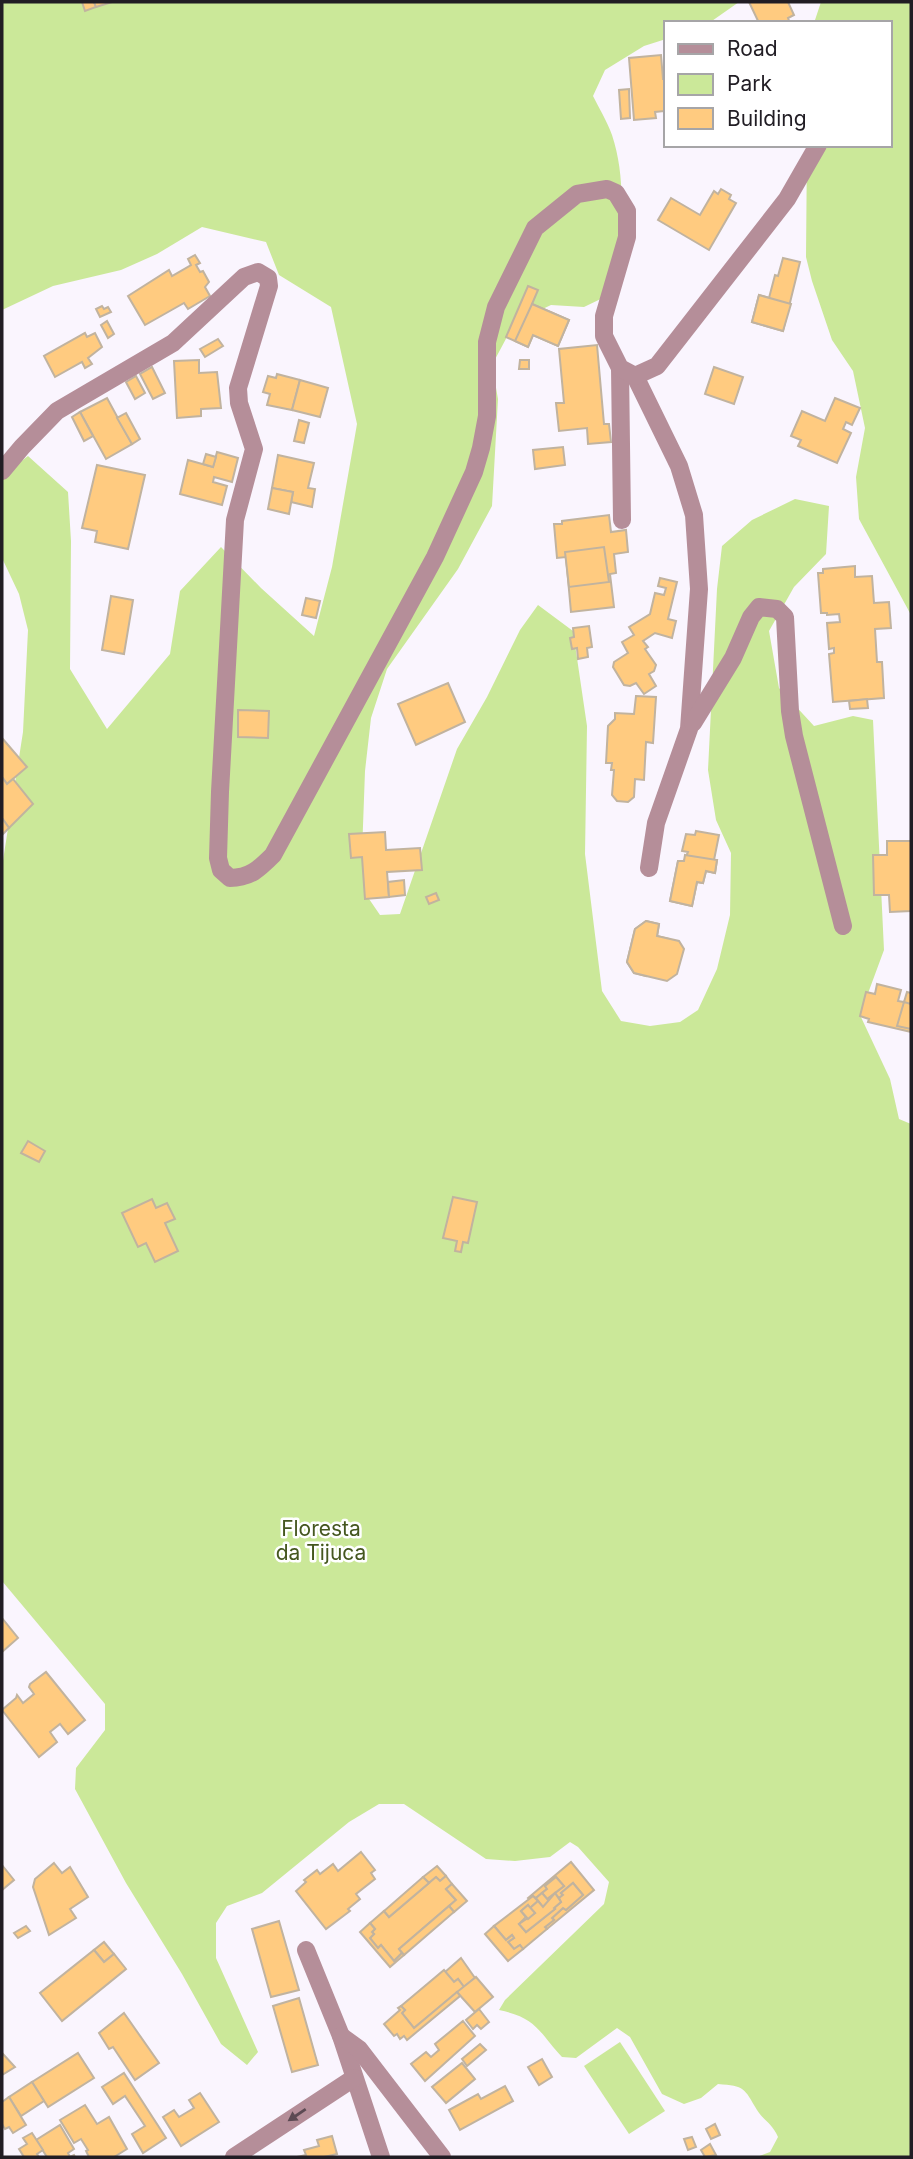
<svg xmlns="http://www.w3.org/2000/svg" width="913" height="2159" font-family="Inter,sans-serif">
<rect width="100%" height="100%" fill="#faf5fe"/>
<g fill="#cbe899">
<path d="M 2,2 L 739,2 L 709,23 L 666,23 L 666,39 L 644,46 L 605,70 L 593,96 C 599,108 607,121 612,135 C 629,187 620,241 611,294 L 584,307 L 551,305 L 515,322 L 492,365 L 498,399 L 492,506 L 458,569 L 387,669 L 371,718 L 365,771 L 362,853 L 367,896 L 380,915 L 400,914 L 457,749 L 487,697 L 520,630 L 538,605 L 573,631 L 587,726 L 585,854 L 602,991 L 621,1021 L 650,1026 L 680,1022 L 698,1010 L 717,969 L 730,915 L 731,853 L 716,820 L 708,770 L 717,589 L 722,546 L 752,520 L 795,499 L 829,506 L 826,554 L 794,587 L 769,631 L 779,688 L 814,726 L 853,716 L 873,720 L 884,950 L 860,1015 L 890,1079 L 899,1119 L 911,1124 L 911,2157 L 757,2157 L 770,2152 L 778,2137 C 772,2123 764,2121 757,2110 C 744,2088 745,2086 718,2084 L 701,2098 L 684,2104 L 662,2094 L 630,2037 L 617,2028 L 576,2058 L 562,2057 C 538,2031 537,2018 499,2010 L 505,2000 L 604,1904 L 609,1882 L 578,1847 L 570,1842 L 550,1857 L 515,1861 L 486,1859 L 404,1804 L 379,1804 L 349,1822 L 262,1893 L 227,1906 L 216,1923 L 216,1958 L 258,2052 L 247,2065 L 221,2044 L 182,1974 L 126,1883 L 75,1789 L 76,1768 L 105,1730 L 105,1704 L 2,1581 L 2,867 L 23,732 L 28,630 L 19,594 L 2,558 L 2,476 L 28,456 L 68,492 L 71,541 L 70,669 L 107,729 L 170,654 L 180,591 L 221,547 L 261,588 L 314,636 L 332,567 L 357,424 L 331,307 L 279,275 L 266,242 L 202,227 L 157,254 L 121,270 L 53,286 L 2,310 Z"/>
<path d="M 821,2 L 911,2 L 911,615 L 859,519 L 856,477 L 865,428 L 853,371 L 832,340 L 812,281 L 806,257 L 807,145 L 890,145 L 890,23 L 814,23 Z"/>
<path d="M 620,2042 L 665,2111 L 629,2134 L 584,2066 Z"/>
</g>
<g fill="#ffcb80" stroke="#c1b39f" stroke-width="2">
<path d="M 82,2 L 94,2 L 96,7 L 85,11 Z"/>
<path d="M 94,2 L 112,2 L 96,7 Z"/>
<path d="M 749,2 L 788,2 L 794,15 L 788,18 L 790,23 L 759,23 Z"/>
<path d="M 661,55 L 663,79 L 666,79 L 666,119 L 664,119 L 664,111 L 655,112 L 656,118 L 634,120 L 629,58 Z"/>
<path d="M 629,89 L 630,118 L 621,119 L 619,90 Z"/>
<path d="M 721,189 L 731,195 L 729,199 L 736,203 L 709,250 L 658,220 L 671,198 L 700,215 L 714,191 L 718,194 Z"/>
<path d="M 195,255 L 200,263 L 196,265 L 200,272 L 203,271 L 209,282 L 205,287 L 210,296 L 188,309 L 184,303 L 145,325 L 128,296 L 169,270 L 172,276 L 191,265 L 188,259 Z"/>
<path d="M 783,258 L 800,262 L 783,331 L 752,322 L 759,295 L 769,298 L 775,275 L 778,276 Z"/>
<path d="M 528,286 L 538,290 L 532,304 L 569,320 L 558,346 L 533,335 L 528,347 L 506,337 Z"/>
<path d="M 759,295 L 791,304 L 783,331 L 752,322 Z"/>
<path d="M 532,304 L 569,320 L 558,346 L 533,335 L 528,347 L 515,341 Z"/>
<path d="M 102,306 L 104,309 L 108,307 L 111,312 L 100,317 L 96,309 Z"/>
<path d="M 107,321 L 114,334 L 108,338 L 101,325 Z"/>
<path d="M 85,333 L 87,337 L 95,333 L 102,347 L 88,358 L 92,364 L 85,368 L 82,362 L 55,377 L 44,356 Z"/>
<path d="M 218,339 L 223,346 L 205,357 L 200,349 Z"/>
<path d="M 597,345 L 604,424 L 609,424 L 611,442 L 588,444 L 587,428 L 559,431 L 556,403 L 564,403 L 559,349 Z"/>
<path d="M 199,360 L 199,373 L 217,372 L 221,408 L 201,409 L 201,416 L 177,418 L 174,361 Z"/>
<path d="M 520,360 L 529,360 L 529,369 L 519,369 Z"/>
<path d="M 152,367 L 165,393 L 153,399 L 140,374 Z"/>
<path d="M 714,367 L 743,377 L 734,404 L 705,394 Z"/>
<path d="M 277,374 L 300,380 L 292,410 L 267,405 L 270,394 L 263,392 L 268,376 L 276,378 Z"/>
<path d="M 136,376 L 145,393 L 135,399 L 126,382 Z"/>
<path d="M 300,380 L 328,388 L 320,417 L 292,410 Z"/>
<path d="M 107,398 L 132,444 L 106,459 L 80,412 Z"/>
<path d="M 835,398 L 860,408 L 852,425 L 846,422 L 843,429 L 851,433 L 837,463 L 798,446 L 801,440 L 791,436 L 802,411 L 825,421 Z"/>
<path d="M 80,412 L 93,436 L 84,441 L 72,417 Z"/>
<path d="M 126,413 L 140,439 L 132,444 L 117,418 Z"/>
<path d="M 299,420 L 309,423 L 304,443 L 294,441 Z"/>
<path d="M 563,447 L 565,465 L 535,469 L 533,450 Z"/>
<path d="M 217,452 L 238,458 L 232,482 L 214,477 L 213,482 L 227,486 L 222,505 L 180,494 L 188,460 L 213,467 Z"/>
<path d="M 206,454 L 216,457 L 213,467 L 203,464 Z"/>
<path d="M 278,455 L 314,463 L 308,488 L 315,489 L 312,507 L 291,502 L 293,492 L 272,488 Z"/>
<path d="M 97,465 L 145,475 L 128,549 L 95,542 L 97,531 L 82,528 Z"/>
<path d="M 272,488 L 293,492 L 289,514 L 268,509 Z"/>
<path d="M 609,515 L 611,532 L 626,530 L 628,552 L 614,554 L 616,573 L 610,574 L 614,607 L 571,612 L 566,557 L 557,558 L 554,524 L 562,524 L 562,521 Z"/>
<path d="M 604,547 L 609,582 L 569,587 L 565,552 Z"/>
<path d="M 855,566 L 855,577 L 872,576 L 874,603 L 889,602 L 891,628 L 875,629 L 877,662 L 882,662 L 884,698 L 833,702 L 829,654 L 834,653 L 834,648 L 829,649 L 827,623 L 840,622 L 839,614 L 827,615 L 827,613 L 821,613 L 818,573 L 823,573 L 823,569 Z"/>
<path d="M 660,578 L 677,582 L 668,619 L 676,621 L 672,638 L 655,633 L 643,641 L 648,647 L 645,649 L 656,665 L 654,671 L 649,674 L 656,686 L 644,694 L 636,683 L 630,686 L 624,685 L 613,667 L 614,662 L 628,653 L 622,642 L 634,635 L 629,627 L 650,614 L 655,593 L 664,595 L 666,588 L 658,586 Z"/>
<path d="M 111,596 L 133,600 L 124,654 L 102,650 Z"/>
<path d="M 306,598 L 320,601 L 316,618 L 302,615 Z"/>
<path d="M 589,626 L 592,647 L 587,648 L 588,657 L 578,659 L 577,648 L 572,649 L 570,638 L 574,637 L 573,628 Z"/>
<path d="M 448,683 L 465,722 L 416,745 L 398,704 Z"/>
<path d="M 636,696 L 656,697 L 653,743 L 646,742 L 644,780 L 635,779 L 634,797 L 628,802 L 617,801 L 612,795 L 614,770 L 611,770 L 612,763 L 606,763 L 608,726 L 615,719 L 615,713 L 634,714 Z"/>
<path d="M 867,699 L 868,708 L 850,709 L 849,701 Z"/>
<path d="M 238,710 L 269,711 L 268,738 L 238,737 Z"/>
<path d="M 2,738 L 27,767 L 7,784 L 2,777 Z"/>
<path d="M 2,777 L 7,784 L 13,779 L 33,804 L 9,828 L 2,818 Z"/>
<path d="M 2,818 L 9,828 L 2,835 Z"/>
<path d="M 696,831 L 719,835 L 714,860 L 717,860 L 715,873 L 706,871 L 703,883 L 697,882 L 692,906 L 670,901 L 678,861 L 684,861 L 688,852 L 682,851 L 686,834 L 695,835 Z"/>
<path d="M 385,832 L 386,850 L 420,848 L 422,870 L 387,872 L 389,897 L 365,899 L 362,857 L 351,858 L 349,834 Z"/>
<path d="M 887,841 L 911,841 L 911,911 L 890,912 L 889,895 L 874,895 L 873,855 L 887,855 Z"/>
<path d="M 685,855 L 717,860 L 715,873 L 706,871 L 703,883 L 697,882 L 692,906 L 670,901 L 678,861 L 684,861 Z"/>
<path d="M 404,880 L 405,895 L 389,897 L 388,882 Z"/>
<path d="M 436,893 L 439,900 L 429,904 L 426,897 Z"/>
<path d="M 646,921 L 659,924 L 657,936 L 669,939 L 663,962 L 651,959 L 646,976 L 634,973 L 627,962 L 635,929 Z"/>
<path d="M 646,921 L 659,924 L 657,936 L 679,941 L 684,949 L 677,974 L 667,981 L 634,973 L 627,962 L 635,929 Z"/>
<path d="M 877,984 L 901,990 L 898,1001 L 904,1002 L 907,992 L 911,993 L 911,1032 L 868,1022 L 869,1019 L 860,1016 L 866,992 L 875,994 Z"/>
<path d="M 904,1002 L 911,1004 L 911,1029 L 897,1026 Z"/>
<path d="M 28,1141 L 45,1151 L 39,1162 L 21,1153 Z"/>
<path d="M 453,1197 L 477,1202 L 468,1243 L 463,1242 L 461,1252 L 455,1251 L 457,1241 L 443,1238 Z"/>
<path d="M 152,1199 L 156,1208 L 167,1203 L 175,1219 L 165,1223 L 178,1251 L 155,1262 L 146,1243 L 138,1247 L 122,1213 Z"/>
<path d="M 2,1618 L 18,1638 L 2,1652 Z"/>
<path d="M 46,1672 L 85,1720 L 68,1734 L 60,1724 L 50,1732 L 57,1742 L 39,1757 L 2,1710 L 16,1698 L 17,1695 L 23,1703 L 34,1694 L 29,1687 L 30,1684 Z"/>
<path d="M 361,1852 L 375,1870 L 371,1873 L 375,1879 L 356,1894 L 360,1899 L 348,1909 L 350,1911 L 326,1929 L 296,1891 L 306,1882 L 304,1880 L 317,1870 L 320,1874 L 333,1864 L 338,1871 Z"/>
<path d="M 571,1862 L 594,1890 L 547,1929 L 545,1927 L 554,1920 L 552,1918 L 563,1908 L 566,1910 L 583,1895 L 573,1883 L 561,1893 L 563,1895 L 559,1898 L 555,1893 L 564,1886 L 556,1877 L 545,1886 L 547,1889 L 536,1898 L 533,1896 L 529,1899 L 528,1898 Z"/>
<path d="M 54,1863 L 62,1873 L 70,1867 L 88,1897 L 70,1909 L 76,1918 L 49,1935 L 33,1887 L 35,1879 Z"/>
<path d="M 2,1865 L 14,1880 L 2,1890 Z"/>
<path d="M 437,1866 L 446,1876 L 440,1881 L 436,1877 L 429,1883 L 423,1877 Z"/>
<path d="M 446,1876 L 452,1884 L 446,1889 L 456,1900 L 399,1949 L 402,1953 L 394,1961 L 381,1945 L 378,1948 L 370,1938 L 374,1934 L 372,1932 L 375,1929 L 370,1923 L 384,1911 L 389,1917 L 436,1877 L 440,1881 Z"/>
<path d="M 423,1877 L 429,1883 L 389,1917 L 384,1911 Z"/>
<path d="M 556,1877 L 564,1886 L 547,1899 L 542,1893 L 547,1889 L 545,1886 Z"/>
<path d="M 573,1883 L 583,1895 L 566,1910 L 563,1908 L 552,1918 L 554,1920 L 545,1927 L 547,1929 L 523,1949 L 520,1945 L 514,1949 L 508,1942 L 514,1938 L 512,1935 L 506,1940 L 494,1926 L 533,1896 L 538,1901 L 530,1908 L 528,1905 L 521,1911 L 526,1917 L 519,1924 L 526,1932 L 555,1909 L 554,1908 L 561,1902 L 559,1898 L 563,1895 L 561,1893 Z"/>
<path d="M 452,1884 L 467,1901 L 454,1912 L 449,1906 L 456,1900 L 446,1889 Z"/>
<path d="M 542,1893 L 549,1901 L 543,1907 L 536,1898 Z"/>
<path d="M 555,1893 L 561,1902 L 554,1908 L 555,1909 L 526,1932 L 519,1924 L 535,1913 L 530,1908 L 538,1901 L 543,1907 Z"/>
<path d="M 528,1905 L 535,1913 L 528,1919 L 521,1911 Z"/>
<path d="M 449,1906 L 454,1912 L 404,1955 L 399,1949 Z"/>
<path d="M 279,1921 L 299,1990 L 271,1997 L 252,1929 Z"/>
<path d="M 370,1923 L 375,1929 L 372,1932 L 374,1934 L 370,1938 L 378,1948 L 381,1945 L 394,1961 L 402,1953 L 404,1955 L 390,1967 L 360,1932 Z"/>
<path d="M 26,1926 L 30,1931 L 18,1938 L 14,1933 Z"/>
<path d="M 494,1926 L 506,1940 L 512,1935 L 514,1938 L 508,1942 L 514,1949 L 520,1945 L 523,1949 L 508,1961 L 485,1934 Z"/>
<path d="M 104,1942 L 114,1954 L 104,1962 L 94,1950 Z"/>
<path d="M 94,1950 L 104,1962 L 114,1954 L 126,1969 L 62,2021 L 40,1993 Z"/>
<path d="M 461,1958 L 475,1978 L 464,1987 L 458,1979 L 454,1982 L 445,1972 Z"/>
<path d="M 444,1970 L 454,1982 L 458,1979 L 464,1987 L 414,2028 L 402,2013 L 405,2010 L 401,2006 Z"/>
<path d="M 476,1977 L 493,1997 L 475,2012 L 457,1992 Z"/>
<path d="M 457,1992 L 460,1996 L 407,2040 L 404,2036 L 400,2039 L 397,2034 L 394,2036 L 384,2024 L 400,2010 L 398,2008 L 401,2006 L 405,2010 L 402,2013 L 414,2028 Z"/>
<path d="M 299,1998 L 318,2065 L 292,2072 L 273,2006 Z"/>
<path d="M 479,2009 L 489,2022 L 481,2029 L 477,2025 L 473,2029 L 466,2020 Z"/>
<path d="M 124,2013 L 159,2063 L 135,2080 L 113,2047 L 109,2049 L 99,2033 Z"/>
<path d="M 463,2021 L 475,2036 L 425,2081 L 411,2064 L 426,2052 L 431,2057 L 439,2050 L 435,2044 Z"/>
<path d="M 480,2044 L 486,2050 L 467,2066 L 462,2059 Z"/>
<path d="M 78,2053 L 94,2078 L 48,2107 L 32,2082 Z"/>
<path d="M 3,2054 L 15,2067 L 2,2075 L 2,2055 Z"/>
<path d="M 542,2059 L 552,2077 L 539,2085 L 528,2067 Z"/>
<path d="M 462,2063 L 475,2079 L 446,2103 L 432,2087 Z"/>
<path d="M 124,2073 L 166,2138 L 143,2153 L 132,2134 L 145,2126 L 125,2096 L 113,2104 L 102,2087 Z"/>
<path d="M 32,2082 L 44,2101 L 21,2116 L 9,2097 Z"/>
<path d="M 505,2086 L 513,2101 L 460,2130 L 449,2110 L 478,2094 L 481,2099 Z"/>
<path d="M 200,2093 L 219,2122 L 181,2146 L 163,2117 L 174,2110 L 179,2117 L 194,2108 L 189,2100 Z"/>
<path d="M 9,2097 L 26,2125 L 13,2133 L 9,2127 L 5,2129 L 2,2124 L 2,2102 Z"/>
<path d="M 85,2105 L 97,2124 L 109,2117 L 127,2149 L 114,2157 L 89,2157 L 86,2151 L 88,2150 L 81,2139 L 74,2143 L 60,2120 Z"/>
<path d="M 715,2124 L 720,2135 L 711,2139 L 706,2129 Z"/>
<path d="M 60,2125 L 74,2149 L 68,2153 L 70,2157 L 74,2155 L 75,2157 L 47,2157 L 36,2140 Z"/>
<path d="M 32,2133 L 43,2150 L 37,2154 L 39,2157 L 24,2157 L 19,2149 L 27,2144 L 23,2138 Z"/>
<path d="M 332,2136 L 337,2154 L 324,2157 L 297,2157 L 306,2155 L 304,2150 L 319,2146 L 317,2140 Z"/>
<path d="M 692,2137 L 696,2147 L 688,2150 L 684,2139 Z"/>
<path d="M 710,2144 L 716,2155 L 705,2157 L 701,2150 Z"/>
</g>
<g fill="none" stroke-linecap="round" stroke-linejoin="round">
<g stroke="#b58e99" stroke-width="18">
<path d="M 620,368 L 622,520"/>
<path d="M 635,376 L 679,466 L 694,515 L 699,589 L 689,729 L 656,823 L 649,868"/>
<path d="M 2,471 L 22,447 L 57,411 L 173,343 L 244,277 L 258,272 L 268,278 L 269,286 L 238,388 L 239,403 L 254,449 L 235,520 L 220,792 L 218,858 L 221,870 L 230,878 C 250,878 259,869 273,855 L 435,557 L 474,472 L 481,448 L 487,416 L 487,342 L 496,307 L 535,228 L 577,194 L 607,189 L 616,193 L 627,211 L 627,237 L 604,316 L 604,336 L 620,368 L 635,376 L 657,366 L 787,199 L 818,145"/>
<path d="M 693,723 L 733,658 L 751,617 L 759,607 L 777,609 L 785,617 L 790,711 L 794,736 L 843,926"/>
<path d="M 306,1950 L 341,2036 L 381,2157"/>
<path d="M 341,2036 L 359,2049 L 442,2157"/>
<path d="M 234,2157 L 354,2078"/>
</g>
</g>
<defs><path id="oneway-solid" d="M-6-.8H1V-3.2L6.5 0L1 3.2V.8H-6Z" transform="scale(1.75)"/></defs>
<use fill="#5c4a53" href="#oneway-solid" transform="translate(297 2115) rotate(146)"/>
<g text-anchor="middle" stroke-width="5" stroke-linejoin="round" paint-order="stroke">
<g font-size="21" fill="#45571f" stroke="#fff">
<text x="321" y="1536">Floresta<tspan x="321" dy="24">da Tijuca</tspan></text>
</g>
</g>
<rect width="913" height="2159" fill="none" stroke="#211d24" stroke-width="7"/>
<rect x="664" y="21" width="228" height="126" fill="#ffffff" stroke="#a6a5a7" stroke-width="2"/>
<rect x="678" y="44" width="35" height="10" fill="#b58e99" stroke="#a6a5a7" stroke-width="2"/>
<text x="727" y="56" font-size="21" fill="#211d24">Road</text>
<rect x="678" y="74" width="35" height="21" fill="#cbe899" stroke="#a6a5a7" stroke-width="2"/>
<text x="727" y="91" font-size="21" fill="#211d24">Park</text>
<rect x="678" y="108" width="35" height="21" fill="#ffcb80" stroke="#a6a5a7" stroke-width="2"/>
<text x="727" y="126" font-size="21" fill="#211d24">Building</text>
</svg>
